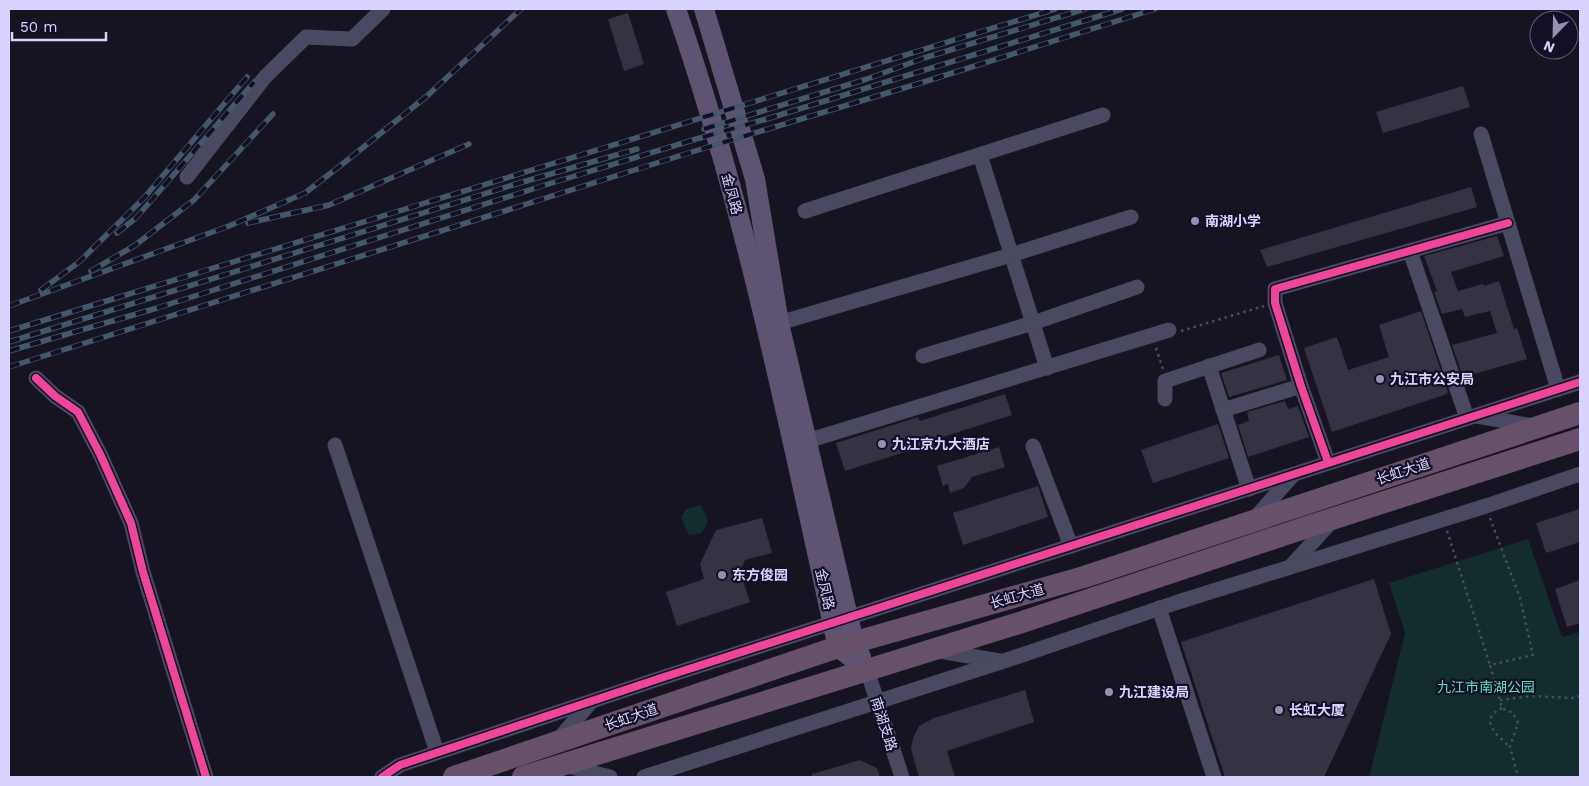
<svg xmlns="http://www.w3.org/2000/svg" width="1589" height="786" font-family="'Work Sans','Noto Sans SC',sans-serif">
<rect width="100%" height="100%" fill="#161421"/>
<g fill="#132c2d">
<path d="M 701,505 L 708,521 L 702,533 L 689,536 L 681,517 L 686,509 Z"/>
<path d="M 1528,539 L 1562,637 L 1580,632 L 1580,777 L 1369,777 L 1405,633 L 1389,583 Z"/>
</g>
<g fill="#343243">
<path d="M 628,13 L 644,64 L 624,71 L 608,19 Z"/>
<path d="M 1463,86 L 1470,107 L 1383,133 L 1376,112 Z"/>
<path d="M 1471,187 L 1477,207 L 1267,267 L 1260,250 Z"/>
<path d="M 1497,236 L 1504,256 L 1451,272 L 1458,291 L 1483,284 L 1484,286 L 1499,281 L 1514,329 L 1517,328 L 1527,359 L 1463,377 L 1452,345 L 1497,333 L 1490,311 L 1465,317 L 1462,309 L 1442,314 L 1434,292 L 1437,291 L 1424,256 Z"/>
<path d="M 1421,311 L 1448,392 L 1447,394 L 1332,432 L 1304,348 L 1337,337 L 1348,370 L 1389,357 L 1379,325 Z"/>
<path d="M 1279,355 L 1287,380 L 1229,397 L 1221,373 Z"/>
<path d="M 1005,394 L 1012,415 L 927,442 L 927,445 L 845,471 L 836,443 L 918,417 L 920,421 Z"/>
<path d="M 1285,401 L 1288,409 L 1298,406 L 1309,437 L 1248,457 L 1238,425 L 1249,421 L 1247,412 Z"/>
<path d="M 1218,424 L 1229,458 L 1153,483 L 1141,450 Z"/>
<path d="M 999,447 L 1005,467 L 972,477 L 964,488 L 950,493 L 948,484 L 943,486 L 937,466 Z"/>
<path d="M 1038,486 L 1048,517 L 963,545 L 953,513 Z"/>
<path d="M 1580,509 L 1580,542 L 1546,553 L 1536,523 Z"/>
<path d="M 762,518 L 772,553 L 745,560 L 740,572 L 750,602 L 677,626 L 666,592 L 704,579 L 700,564 L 716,530 Z"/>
<path d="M 1374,579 L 1391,634 L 1324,777 L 1225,777 L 1181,642 Z"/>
<path d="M 1580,580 L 1580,623 L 1567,627 L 1555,589 Z"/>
<path d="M 1025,690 L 1034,722 L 947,751 L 955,777 L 919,777 L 911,749 L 913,738 L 919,726 L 934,718 Z"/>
<path d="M 860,760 L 877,768 L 880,777 L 812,777 L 812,774 Z"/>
</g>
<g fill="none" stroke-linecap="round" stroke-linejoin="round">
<g stroke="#44505f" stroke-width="2.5" stroke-dasharray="2.5 4" stroke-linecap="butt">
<path d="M 1181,331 L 1264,306"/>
<path d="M 1156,348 L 1163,369"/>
<path d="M 1490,518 L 1520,598 L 1533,655 L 1490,665 L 1502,708 L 1513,713 L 1518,723 L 1510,747 L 1518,777"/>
<path d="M 1447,531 L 1490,665"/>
<path d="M 1500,700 L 1532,696 L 1572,698 L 1580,696"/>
<path d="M 1502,708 C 1477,720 1498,736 1510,747"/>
</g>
<g stroke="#4a4962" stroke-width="15">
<path d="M 1481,134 L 1558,389"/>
<path d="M 980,155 L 1047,368"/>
<path d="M 187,177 L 265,77 L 306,37 L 352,39 L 383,9"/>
<path d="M 805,211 L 1103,115"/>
<path d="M 1410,251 L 1467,418"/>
<path d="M 779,323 L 1011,255 L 1131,217"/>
<path d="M 923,356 L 1033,323 L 1137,287"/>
<path d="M 1209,366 L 1249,489"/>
<path d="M 36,378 L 55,396 L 78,412 L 100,454 L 131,523 L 143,572 L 206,777"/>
<path d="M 1165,399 L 1165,381 L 1259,350"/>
<path d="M 1223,410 L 1301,386"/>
<path d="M 1477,416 L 1533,426"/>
<path d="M 807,441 L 1169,330"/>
<path d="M 335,445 L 437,752"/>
<path d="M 1033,446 L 1071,546"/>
<path d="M 1328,462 L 1301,386 L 1275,303 L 1275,289 L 1508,223"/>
<path d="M 1254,519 L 1293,475"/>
<path d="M 1292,565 L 1332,521"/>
<path d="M 1159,608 L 1214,777"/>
<path d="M 939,651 L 1000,661"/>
<path d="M 867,670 L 902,777"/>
<path d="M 557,741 L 591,702"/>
<path d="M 564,765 L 610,777"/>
<path d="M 382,777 L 400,765 L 661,678 L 1580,382"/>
<path d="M 644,777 L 1010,659 L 1178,602 L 1486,506 L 1580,474"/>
</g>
<g stroke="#5e5373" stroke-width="20">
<path d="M 676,9 C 748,216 790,433 838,647 L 867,670"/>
<path d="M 704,9 L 755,179 L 779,323 L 854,642 L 861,657"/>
</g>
<g stroke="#67516a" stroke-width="22">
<path d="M 454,777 L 838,647 L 1084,577 L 1580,413"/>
<path d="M 523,777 L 1019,623 L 1310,526 L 1580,439"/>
</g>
<g stroke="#43596b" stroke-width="5.5">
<g id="rail">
<path d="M 704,129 L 867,79 L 924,58 L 1085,9"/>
<path d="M 248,223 L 329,205 L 469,144"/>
<path d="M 117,233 L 136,218 L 254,82"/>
<path d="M 91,271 L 134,246 L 194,200 L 273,114"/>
<path d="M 41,290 L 79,262 L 143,199 L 247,77"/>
<path d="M 9,306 L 229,226 L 305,193 L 345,162 L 427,96 L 521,9"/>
<path d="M 9,331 L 1055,9"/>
<path d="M 9,342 L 516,184 L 637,149"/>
<path d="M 9,351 L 157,308 L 542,186 L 693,140 L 770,118 L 1122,9"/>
<path d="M 9,367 L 695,151 L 927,81 L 1155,9"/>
</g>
</g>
<use href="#rail" stroke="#130f26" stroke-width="4" stroke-dasharray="11" stroke-linecap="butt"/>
<g stroke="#130f26" stroke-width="11">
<g id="cycleway">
<path d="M 36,378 L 55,396 L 78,412 L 100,454 L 131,523 L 143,572 L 206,777"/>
<path d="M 1328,462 L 1301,386 L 1275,303 L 1275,289 L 1508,223"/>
<path d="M 382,777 L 400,765 L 661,678 L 1580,382"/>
</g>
</g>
<use href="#cycleway" stroke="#ed469a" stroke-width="8"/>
</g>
<g fill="#9591b1" stroke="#130f26" stroke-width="2">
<circle cx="1195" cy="221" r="5"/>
<circle cx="1380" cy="379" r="5"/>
<circle cx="882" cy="444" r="5"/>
<circle cx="722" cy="575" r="5"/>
<circle cx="1109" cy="692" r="5"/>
<circle cx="1279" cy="710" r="5"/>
</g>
<g text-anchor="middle" stroke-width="4.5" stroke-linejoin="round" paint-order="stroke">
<g font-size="14" fill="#d9d4ff" stroke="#130f26">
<text transform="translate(732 194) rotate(75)" y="5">金凤路</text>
<text transform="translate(1403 471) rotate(-18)" y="5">长虹大道</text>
<text transform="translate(825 589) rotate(77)" y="5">金凤路</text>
<text transform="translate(1017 596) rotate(-16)" y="5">长虹大道</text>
<text transform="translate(631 717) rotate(-19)" y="5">长虹大道</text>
<text transform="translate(884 724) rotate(72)" y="5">南湖支路</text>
</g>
<g font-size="14" font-weight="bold" fill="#d9d4ff" stroke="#130f26" text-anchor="start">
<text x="1205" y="226">南湖小学</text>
<text x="1390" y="384">九江市公安局</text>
<text x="892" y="449">九江京九大酒店</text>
<text x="732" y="580">东方俊园</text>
<text x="1119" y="697">九江建设局</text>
<text x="1289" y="715">长虹大厦</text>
</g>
<g font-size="14" fill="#5fe0c0" stroke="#130f26">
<text x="1486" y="692">九江市南湖公园</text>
</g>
</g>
<rect width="1589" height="786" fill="none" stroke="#d9d4ff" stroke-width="20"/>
<g transform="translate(1554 35) rotate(203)"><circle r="24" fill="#130f26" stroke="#625e7d"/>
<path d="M0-4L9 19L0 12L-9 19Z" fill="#9591b1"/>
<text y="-8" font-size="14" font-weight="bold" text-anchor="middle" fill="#d9d4ff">N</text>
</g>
<path d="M12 32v8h94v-8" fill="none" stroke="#d9d4ff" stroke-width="2.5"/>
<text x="20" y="32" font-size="15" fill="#d9d4ff" stroke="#130f26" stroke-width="4" paint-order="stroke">50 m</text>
</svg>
